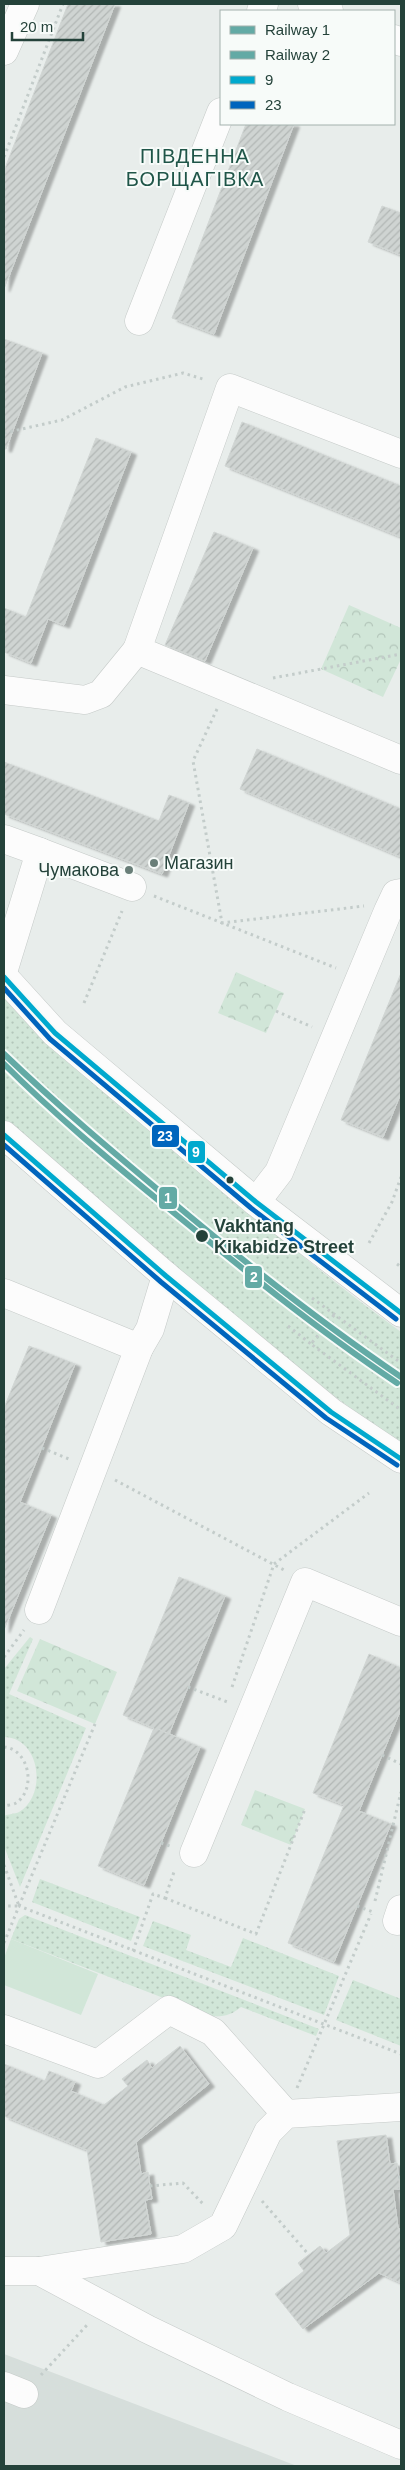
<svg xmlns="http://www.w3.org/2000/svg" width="405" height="2470" font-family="Helvetica,sans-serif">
<defs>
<pattern id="grass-dots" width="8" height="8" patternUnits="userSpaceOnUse" patternTransform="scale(1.25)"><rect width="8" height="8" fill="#d1e6d8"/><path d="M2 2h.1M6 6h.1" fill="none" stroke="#b3c6ba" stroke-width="1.8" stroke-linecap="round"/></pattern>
<pattern id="forest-crowns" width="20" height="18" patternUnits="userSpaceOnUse" patternTransform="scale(1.25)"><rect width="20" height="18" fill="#d1e6d8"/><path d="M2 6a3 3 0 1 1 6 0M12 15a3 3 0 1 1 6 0" fill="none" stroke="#b3c6ba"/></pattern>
<pattern id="building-hatch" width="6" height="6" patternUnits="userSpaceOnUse" patternTransform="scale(1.25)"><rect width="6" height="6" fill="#cfd4d2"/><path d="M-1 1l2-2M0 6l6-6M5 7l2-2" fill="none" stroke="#b2b7b5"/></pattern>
<filter id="shadow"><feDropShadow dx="5.5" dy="3" stdDeviation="1" flood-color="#0004"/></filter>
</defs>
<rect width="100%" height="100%" fill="#e8edeb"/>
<path fill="#d6dedb" d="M 4,2354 L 297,2466 L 4,2466 Z"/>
<g fill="url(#grass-dots)">
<path d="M 4,995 C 134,1111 260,1229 401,1332 L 401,1444 C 261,1347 131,1234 4,1120 Z"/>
<path d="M 30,1637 L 33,1639 L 9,1694 L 86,1728 L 20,1887 L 4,1846 L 4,1816 C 8,1814 15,1814 19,1812 C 48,1795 40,1737 4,1737 L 4,1669 Z"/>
<path d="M 40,1879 L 140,1917 L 131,1941 L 32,1902 Z"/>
<path d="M 25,1915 L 319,2029 L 316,2036 L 241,2007 C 230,2016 223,2017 210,2016 L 11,1939 L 19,1919 Z"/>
<path d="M 153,1921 L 191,1935 L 186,1950 L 231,1967 L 243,1938 L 339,1976 L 324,2015 L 143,1946 Z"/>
<path d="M 353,1980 L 401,1999 L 401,2046 L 336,2020 Z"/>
</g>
<g fill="url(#forest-crowns)">
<path d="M 349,605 L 401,628 L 401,659 L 383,697 L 321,669 Z"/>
<path d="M 236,972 L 284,993 L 266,1033 L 218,1013 Z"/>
<path d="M 40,1639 L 117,1672 L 95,1724 L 17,1691 Z"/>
<path d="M 255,1790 L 305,1809 L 291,1845 L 241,1825 Z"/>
</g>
<path fill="#d1e6d8" d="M 11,1939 L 98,1974 L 81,2015 L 4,1985 L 4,1958 Z"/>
<g fill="url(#building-hatch)" stroke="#d1d6d4" filter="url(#shadow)">
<path d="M 68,4 L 115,4 L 4,289 L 4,171 Z"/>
<path d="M 246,124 L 294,124 L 214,334 L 172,318 Z"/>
<path d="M 382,206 L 401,213 L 401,255 L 368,242 Z"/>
<path d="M 4,339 L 42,353 L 6,449 L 4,449 Z"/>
<path d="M 242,422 L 401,486 L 401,537 L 225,466 Z"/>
<path d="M 96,438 L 131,452 L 64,625 L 48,619 L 31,663 L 4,652 L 4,608 L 26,617 Z"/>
<path d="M 214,532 L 253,548 L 205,661 L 165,645 Z"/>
<path d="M 257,749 L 401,809 L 401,857 L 240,789 Z"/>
<path d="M 4,762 L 159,821 L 169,795 L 189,803 L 162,874 L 4,814 Z"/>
<path d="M 401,973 L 401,1093 L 383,1137 L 341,1120 Z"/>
<path d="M 29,1346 L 75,1364 L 20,1502 L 51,1515 L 4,1630 L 4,1408 Z"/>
<path d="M 179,1577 L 225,1596 L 169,1734 L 158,1729 L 200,1747 L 144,1885 L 98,1866 L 154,1728 L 123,1715 Z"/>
<path d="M 369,1654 L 401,1668 L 401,1709 L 359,1811 L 391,1824 L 334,1962 L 288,1943 L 344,1805 L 313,1793 Z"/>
<path d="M 180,2046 L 209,2084 L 136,2142 L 141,2174 L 148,2172 L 150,2186 L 152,2199 L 145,2200 L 151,2234 L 101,2242 L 87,2150 L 4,2116 L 4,2064 L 45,2081 L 49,2071 L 75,2082 L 71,2091 L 104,2105 L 128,2086 L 122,2079 L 147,2060 L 152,2068 Z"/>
<path d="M 386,2135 L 390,2164 L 397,2163 L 400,2189 L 393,2189 L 398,2228 L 401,2230 L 401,2283 L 379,2273 L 303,2329 L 275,2294 L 304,2271 L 298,2263 L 320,2246 L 326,2253 L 350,2235 L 337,2141 Z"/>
</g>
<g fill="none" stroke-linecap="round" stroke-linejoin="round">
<g stroke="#c5cac8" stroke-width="29">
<g id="minor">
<path d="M 312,4 L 329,11"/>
<path d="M 261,11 L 264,4"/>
<path d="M 394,39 L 401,42"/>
<path d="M 4,51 L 25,4"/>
<path d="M 139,321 L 221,112"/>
<path d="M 401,454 L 230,388 L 137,650 L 401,760"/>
<path d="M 4,690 L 85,700 L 101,694 L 137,650"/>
<path d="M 4,839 L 40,852 L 4,969"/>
<path d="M 40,852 L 132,887"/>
<path d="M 4,977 L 55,1033 L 256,1202 L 401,1313"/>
<path d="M 4,1135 L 166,1276 L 331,1412 L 401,1459"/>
<path d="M 256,1202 L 279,1172 L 388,911 L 396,894 L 401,893"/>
<path d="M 4,1293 L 139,1348"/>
<path d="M 39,1610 L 139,1348 L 150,1329 L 166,1276"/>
<path d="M 194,1853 L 305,1582 L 401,1622"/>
<path d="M 397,1921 L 401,1909"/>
<path d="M 4,2029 L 98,2064 L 169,2010 L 213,2032 L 286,2114"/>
<path d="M 4,2271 L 39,2271 L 147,2329 L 288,2397 L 401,2445"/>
<path d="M 39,2271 L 183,2249 L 223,2226 L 268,2132 L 286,2114 L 401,2107"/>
<path d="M 4,2386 L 24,2394"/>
</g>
</g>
<g stroke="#c3ccca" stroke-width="3" stroke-dasharray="2.5 4" stroke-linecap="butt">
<path d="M 4,157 L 63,4"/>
<path d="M 4,433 L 62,420 L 125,387 L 183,373 L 206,380"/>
<path d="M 273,678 L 401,654"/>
<path d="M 217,709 L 193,761 L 222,923 L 364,906"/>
<path d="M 154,896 L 336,968"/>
<path d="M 84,1003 L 122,911"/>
<path d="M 276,1011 L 312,1027"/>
<path d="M 369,1243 L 392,1202 L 401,1177"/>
<path d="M 397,1264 L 401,1267"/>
<path d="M 312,1298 L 401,1363"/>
<path d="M 334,1315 L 311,1344 L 401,1410"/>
<path d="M 288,1326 L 311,1344"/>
<path d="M 42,1448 L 69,1459"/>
<path d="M 115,1480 L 284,1570"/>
<path d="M 4,1657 L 24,1630"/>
<path d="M 188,1687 L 230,1703"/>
<path d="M 232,1687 L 274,1564 L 369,1493"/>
<path d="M 4,1747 C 29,1749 37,1789 16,1803 C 13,1805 7,1805 4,1806"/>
<path d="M 382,1755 L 401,1764"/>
<path d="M 161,1843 L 170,1846"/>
<path d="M 4,1865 L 19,1906 L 4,1906"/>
<path d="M 165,1898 L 256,1934 L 305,1809"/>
<path d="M 375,1901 L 401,1792"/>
<path d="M 19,1906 L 95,1724"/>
<path d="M 357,1906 L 373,1912"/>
<path d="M 4,1943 L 19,1906 L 401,2054"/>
<path d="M 133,1951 L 153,1894 L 165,1898 L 175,1869"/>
<path d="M 297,2088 L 371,1914"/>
<path d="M 398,2177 L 401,2177"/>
<path d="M 150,2186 L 183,2183 L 205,2206"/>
<path d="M 262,2201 L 309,2255"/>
<path d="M 41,2375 L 87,2325"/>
</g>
<use href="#minor" stroke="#fcfcfc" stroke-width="28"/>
<g stroke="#f7fbf9" stroke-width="9">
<g id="bus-1">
<path d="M 4,977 L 55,1033 L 256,1202 L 401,1313"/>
<path d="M 4,1135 L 166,1276 L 331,1412 L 401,1459"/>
</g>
</g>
<g stroke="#f7fbf9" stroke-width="9">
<g id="bus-2">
<path d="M 4,988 L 50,1039 L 251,1208 L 396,1319"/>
<path d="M 4,1145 L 161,1282 L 326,1418 L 397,1465"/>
</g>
</g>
<use href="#bus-1" stroke="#00a9ce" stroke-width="5"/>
<use href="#bus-2" stroke="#0065bd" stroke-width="5"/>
<g stroke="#f7fbf9" stroke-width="10">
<path id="rail-1" d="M 4,1054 C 57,1105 113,1152 169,1199 C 244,1262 320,1322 401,1377"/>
</g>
<g stroke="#f7fbf9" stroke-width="10">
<path id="rail-2" d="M 4,1064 C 54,1114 108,1159 163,1204 C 239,1266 315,1328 397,1383"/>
</g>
<use href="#rail-1" stroke="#63aaa5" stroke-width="6"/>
<use href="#rail-2" stroke="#63aaa5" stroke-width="6"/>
</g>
<g fill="#697e78" stroke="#f7fbf9" stroke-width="2">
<circle cx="154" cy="863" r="5"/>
<circle cx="129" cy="870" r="5"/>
</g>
<g fill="#24423a" stroke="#f7fbf9" stroke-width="2">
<circle cx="230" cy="1180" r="4.5"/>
<circle cx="202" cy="1236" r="7"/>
</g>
<g text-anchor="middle" stroke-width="4" stroke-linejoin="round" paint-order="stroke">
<g font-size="18" fill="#24423a" stroke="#f7fbf9" text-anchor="start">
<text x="164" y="869">Магазин</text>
<text x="119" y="876" text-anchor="end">Чумакова</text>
</g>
<g font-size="18" font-weight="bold" fill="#24423a" stroke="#f7fbf9" text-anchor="start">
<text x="214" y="1232">Vakhtang<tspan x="214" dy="21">Kikabidze Street</tspan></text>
</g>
<g font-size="20" letter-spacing="1" fill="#1f5548" stroke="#f7fbf9">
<text x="195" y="163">ПІВДЕННА<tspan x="195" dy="23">БОРЩАГІВКА</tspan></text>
</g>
</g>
<g stroke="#f7fbf9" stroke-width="2">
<rect x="151" y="1124" width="29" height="24" rx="5" fill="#0065bd"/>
<rect x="187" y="1140" width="19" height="24" rx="5" fill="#00a9ce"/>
<rect x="158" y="1186" width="20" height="24" rx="5" fill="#63aaa5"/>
<rect x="244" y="1265" width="19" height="24" rx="5" fill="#63aaa5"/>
</g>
<g font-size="14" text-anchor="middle" font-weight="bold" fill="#fff">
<text x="165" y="1141">23</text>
<text x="196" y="1157">9</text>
<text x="168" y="1203">1</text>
<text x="254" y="1282">2</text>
</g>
<rect width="405" height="2470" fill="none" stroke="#24423a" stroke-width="10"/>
<rect x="220" y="10" width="175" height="115" fill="#f7fbf9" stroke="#a3b1ad"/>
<rect x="230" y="26" width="25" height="8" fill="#63aaa5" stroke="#a3b1ad"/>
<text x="265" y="35" font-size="15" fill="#24423a">Railway 1</text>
<rect x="230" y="51" width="25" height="8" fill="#63aaa5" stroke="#a3b1ad"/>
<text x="265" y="60" font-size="15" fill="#24423a">Railway 2</text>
<rect x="230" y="76" width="25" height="8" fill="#00a9ce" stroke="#a3b1ad"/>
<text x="265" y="85" font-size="15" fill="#24423a">9</text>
<rect x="230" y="101" width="25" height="8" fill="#0065bd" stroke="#a3b1ad"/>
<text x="265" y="110" font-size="15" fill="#24423a">23</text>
<path d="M12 32v8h71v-8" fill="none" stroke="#24423a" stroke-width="2.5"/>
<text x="20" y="32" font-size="15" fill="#24423a" stroke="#f7fbf9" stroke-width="4" paint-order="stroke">20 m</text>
</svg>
